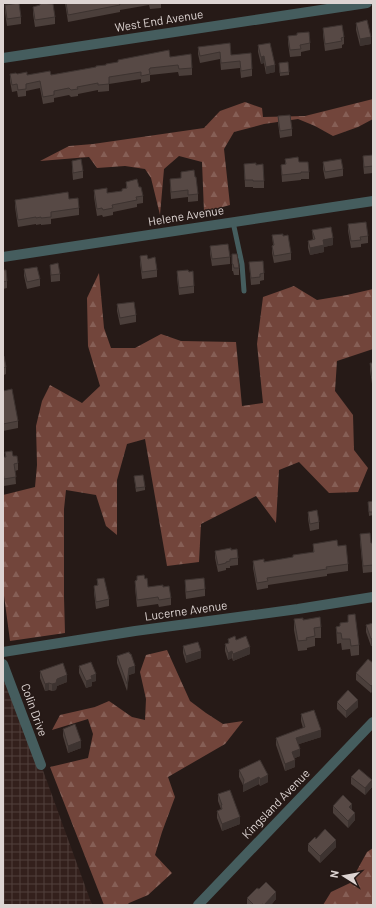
<svg xmlns="http://www.w3.org/2000/svg" width="376" height="908" font-family="Barlow,sans-serif">
<defs>
<pattern id="industrial-grid" width="8" height="8" patternUnits="userSpaceOnUse"><rect width="8" height="8" fill="#33201c"/><path d="M0 4h8M4 0v8" fill="none" stroke="#50403c"/></pattern>
<pattern id="forest-firs" width="22" height="20" patternUnits="userSpaceOnUse"><rect width="22" height="20" fill="#72453b"/><path d="M5 1l3.5 6h-7zM16 11l3.5 6h-7z" fill="#865f56"/></pattern>
</defs>
<rect width="100%" height="100%" fill="#261a17"/>
<path fill="url(#industrial-grid)" d="M 3,664 L 41,765 L 92,905 L 3,905 Z"/>
<g fill="url(#forest-firs)">
<path d="M 373,99 L 373,119 L 358,127 L 333,136 L 315,126 L 298,119 L 264,124 L 234,132 L 224,149 L 230,205 L 204,212 L 202,162 L 179,156 L 164,169 L 160,215 L 151,178 L 145,169 L 125,166 L 97,168 L 89,157 L 40,161 L 69,146 L 93,144 L 204,128 L 220,111 L 245,102 L 262,108 L 263,117 L 305,116 Z"/>
<path d="M 99,273 L 104,328 L 111,348 L 135,348 L 161,334 L 181,341 L 236,342 L 242,406 L 263,403 L 257,344 L 263,297 L 294,286 L 317,300 L 347,295 L 373,289 L 373,349 L 337,361 L 335,391 L 353,415 L 354,450 L 368,468 L 358,492 L 329,493 L 299,462 L 279,470 L 276,523 L 256,496 L 201,524 L 199,562 L 167,566 L 145,439 L 127,444 L 117,480 L 117,535 L 106,526 L 96,495 L 66,490 L 64,509 L 64,597 L 65,633 L 10,641 L 3,588 L 3,495 L 35,487 L 37,465 L 36,426 L 42,401 L 50,385 L 82,403 L 100,386 L 88,346 L 87,298 Z"/>
<path d="M 167,650 L 190,701 L 206,713 L 223,724 L 243,721 L 225,744 L 168,777 L 175,797 L 162,832 L 155,855 L 172,873 L 148,895 L 129,903 L 127,905 L 104,905 L 50,767 L 88,758 L 93,734 L 88,719 L 52,730 L 60,715 L 95,707 L 109,701 L 132,717 L 145,720 L 146,699 L 140,672 L 146,655 Z"/>
<path d="M 373,848 L 373,905 L 323,905 L 331,892 L 350,883 L 367,852 Z"/>
</g>
<g fill="none" stroke-linecap="round" stroke-linejoin="round">
<path stroke="#455d5e" stroke-width="5" d="M 233,222 L 242,264 L 244,291"/>
<g stroke="#455d5e" stroke-width="10">
<path d="M 3,58 L 367,3"/>
<path d="M 3,257 L 373,201"/>
<path d="M 3,652 L 135,631 L 298,609 L 373,597"/>
<path d="M 3,664 L 41,765"/>
<path d="M 198,905 L 373,722"/>
</g>
</g>
<g fill="#4b3f3b">
<path d="M 40,3 L 55,17 L 55,24 L 35,27 L 33,14 L 33,7 L 40,6 Z"/>
<path d="M 65,3 L 161,3 L 161,8 L 150,9 L 149,5 L 120,10 L 120,12 L 68,22 Z"/>
<path d="M 5,5 L 21,17 L 21,24 L 7,26 L 5,12 Z"/>
<path d="M 356,23 L 371,44 L 360,46 L 356,30 Z"/>
<path d="M 323,28 L 344,37 L 344,44 L 342,45 L 342,48 L 325,51 L 323,35 Z"/>
<path d="M 288,36 L 310,43 L 310,50 L 301,52 L 301,56 L 290,57 L 288,43 Z"/>
<path d="M 258,45 L 275,72 L 266,74 L 264,63 L 261,64 L 258,52 Z"/>
<path d="M 198,47 L 231,55 L 252,69 L 252,76 L 241,78 L 240,68 L 221,70 L 220,59 L 200,63 L 198,54 Z"/>
<path d="M 170,57 L 192,68 L 192,75 L 179,76 L 178,72 L 150,75 L 150,81 L 141,83 L 141,79 L 109,84 L 109,91 L 98,92 L 98,90 L 78,94 L 78,96 L 71,97 L 69,95 L 54,98 L 54,102 L 43,104 L 40,88 L 26,91 L 26,96 L 18,97 L 17,91 L 12,92 L 10,81 L 10,74 L 27,75 L 51,75 L 96,67 L 118,62 L 118,60 Z"/>
<path d="M 279,63 L 289,72 L 289,75 L 280,76 Z"/>
<path d="M 278,116 L 292,129 L 292,136 L 280,138 L 278,123 Z"/>
<path d="M 373,155 L 373,173 L 364,174 L 363,163 L 363,156 Z"/>
<path d="M 285,159 L 299,162 L 309,172 L 309,179 L 301,179 L 301,180 L 282,182 L 281,165 L 285,164 Z"/>
<path d="M 72,161 L 83,171 L 83,178 L 73,180 L 72,168 Z"/>
<path d="M 323,162 L 343,169 L 343,176 L 325,179 L 323,169 Z"/>
<path d="M 244,164 L 256,165 L 264,181 L 264,188 L 253,188 L 253,187 L 245,187 Z"/>
<path d="M 181,172 L 195,177 L 198,194 L 198,201 L 188,202 L 188,197 L 171,199 L 170,186 L 170,179 L 181,178 Z"/>
<path d="M 126,182 L 139,187 L 143,196 L 143,203 L 137,204 L 137,207 L 113,212 L 113,215 L 103,217 L 102,215 L 97,216 L 94,197 L 94,190 L 107,193 L 122,191 L 122,189 L 126,189 Z"/>
<path d="M 69,199 L 79,208 L 79,215 L 51,219 L 51,224 L 41,225 L 41,224 L 36,225 L 36,224 L 18,227 L 15,207 L 15,200 Z"/>
<path d="M 348,224 L 368,236 L 368,243 L 361,244 L 361,247 L 351,248 L 348,231 Z"/>
<path d="M 312,230 L 333,245 L 324,247 L 324,252 L 310,255 L 308,248 L 308,241 L 313,240 Z"/>
<path d="M 272,235 L 283,236 L 291,253 L 291,260 L 274,263 L 272,253 L 272,246 L 273,245 Z"/>
<path d="M 210,246 L 230,257 L 230,264 L 212,266 L 210,253 Z"/>
<path d="M 232,254 L 239,268 L 239,275 L 234,275 L 233,271 L 232,271 Z"/>
<path d="M 140,256 L 148,259 L 157,270 L 157,277 L 142,279 L 140,263 Z"/>
<path d="M 249,262 L 264,273 L 264,280 L 260,281 L 260,284 L 251,285 Z"/>
<path d="M 50,265 L 60,274 L 60,281 L 51,282 Z"/>
<path d="M 24,269 L 40,279 L 40,286 L 27,289 L 24,276 Z"/>
<path d="M 3,270 L 7,281 L 7,288 L 3,289 Z"/>
<path d="M 177,271 L 194,286 L 194,293 L 179,295 L 177,278 Z"/>
<path d="M 117,304 L 136,315 L 136,322 L 120,325 L 117,311 Z"/>
<path d="M 3,356 L 6,367 L 6,374 L 4,375 L 4,381 L 3,381 Z"/>
<path d="M 370,363 L 373,363 L 373,383 L 372,384 L 370,370 Z"/>
<path d="M 3,391 L 18,421 L 18,428 L 3,431 Z"/>
<path d="M 5,452 L 13,456 L 18,463 L 18,470 L 15,471 L 16,484 L 4,486 L 3,479 L 3,457 L 5,457 Z"/>
<path d="M 134,476 L 145,487 L 145,490 L 136,492 Z"/>
<path d="M 373,501 L 373,515 L 369,516 L 368,502 Z"/>
<path d="M 308,512 L 319,522 L 319,529 L 310,531 L 308,519 Z"/>
<path d="M 360,534 L 371,543 L 373,546 L 373,572 L 363,573 L 360,541 Z"/>
<path d="M 313,544 L 338,546 L 348,564 L 348,571 L 327,574 L 327,576 L 268,585 L 268,588 L 257,590 L 253,568 L 253,561 L 264,562 L 293,557 L 313,552 Z"/>
<path d="M 231,550 L 238,558 L 238,565 L 230,566 L 230,568 L 226,568 L 226,570 L 218,572 L 215,558 L 215,551 Z"/>
<path d="M 137,576 L 145,579 L 148,587 L 163,587 L 171,598 L 171,605 L 159,607 L 158,604 L 137,607 L 135,588 L 135,581 L 137,580 Z"/>
<path d="M 97,579 L 109,599 L 109,606 L 96,609 L 94,593 L 94,586 L 97,585 Z"/>
<path d="M 185,580 L 205,589 L 205,596 L 186,599 L 185,587 Z"/>
<path d="M 348,615 L 359,645 L 359,655 L 351,656 L 350,649 L 342,650 L 341,643 L 337,644 L 336,627 L 340,626 L 340,623 L 348,622 Z"/>
<path d="M 294,619 L 303,620 L 321,627 L 321,638 L 315,638 L 315,646 L 307,648 L 307,650 L 298,651 L 294,630 Z"/>
<path d="M 373,623 L 373,645 L 371,646 L 366,632 L 366,625 Z"/>
<path d="M 228,639 L 236,640 L 250,654 L 233,661 L 232,658 L 228,660 L 225,651 L 225,644 L 228,643 Z"/>
<path d="M 183,646 L 201,658 L 186,663 L 183,653 Z"/>
<path d="M 117,656 L 135,673 L 129,675 L 127,691 L 117,663 Z"/>
<path d="M 373,663 L 371,693 L 356,680 L 356,673 Z"/>
<path d="M 79,666 L 96,681 L 92,682 L 92,686 L 86,688 L 79,673 Z"/>
<path d="M 40,671 L 67,682 L 57,686 L 56,690 L 52,691 L 49,690 L 45,691 L 40,678 Z"/>
<path d="M 337,702 L 358,707 L 346,718 L 337,709 Z"/>
<path d="M 301,714 L 321,737 L 299,744 L 300,756 L 295,758 L 295,767 L 285,771 L 276,745 L 276,738 L 303,728 L 301,721 Z"/>
<path d="M 63,729 L 81,748 L 68,753 L 63,736 Z"/>
<path d="M 260,760 L 268,782 L 260,786 L 259,784 L 243,792 L 243,785 L 239,777 L 239,770 Z"/>
<path d="M 351,777 L 372,787 L 365,795 L 351,784 Z"/>
<path d="M 218,794 L 240,824 L 222,831 L 217,818 L 217,811 L 221,809 L 218,801 Z"/>
<path d="M 333,806 L 352,810 L 355,820 L 348,828 L 333,813 Z"/>
<path d="M 316,839 L 336,847 L 320,863 L 308,851 L 308,844 Z"/>
<path d="M 259,889 L 276,899 L 271,905 L 247,905 L 247,898 Z"/>
</g>
<g fill="#3d3330">
<path d="M 371,37 L 371,44 L 360,46 L 360,39 Z"/>
<path d="M 264,56 L 264,63 L 261,64 L 261,57 Z"/>
<path d="M 275,65 L 275,72 L 266,74 L 266,67 Z"/>
<path d="M 333,238 L 333,245 L 324,247 L 324,252 L 310,255 L 310,248 L 323,240 Z"/>
<path d="M 373,638 L 373,645 L 371,646 L 371,639 Z"/>
<path d="M 250,647 L 250,654 L 233,661 L 233,654 Z"/>
<path d="M 201,651 L 201,658 L 186,663 L 186,656 Z"/>
<path d="M 232,651 L 232,658 L 228,660 L 228,653 Z"/>
<path d="M 135,666 L 135,673 L 129,675 L 127,691 L 127,684 L 129,668 Z"/>
<path d="M 96,674 L 96,681 L 92,682 L 92,686 L 86,688 L 86,681 L 91,676 Z"/>
<path d="M 67,675 L 67,682 L 57,686 L 56,690 L 52,691 L 52,684 L 57,679 Z"/>
<path d="M 49,683 L 49,690 L 45,691 L 45,684 Z"/>
<path d="M 373,684 L 373,691 L 371,693 L 371,686 Z"/>
<path d="M 358,700 L 358,707 L 346,718 L 346,711 Z"/>
<path d="M 321,730 L 321,737 L 296,745 L 296,738 Z"/>
<path d="M 81,741 L 81,748 L 68,753 L 68,746 Z"/>
<path d="M 300,749 L 300,756 L 292,759 L 292,752 Z"/>
<path d="M 295,760 L 295,767 L 285,771 L 285,764 Z"/>
<path d="M 268,775 L 268,782 L 260,786 L 260,779 Z"/>
<path d="M 259,777 L 259,784 L 243,792 L 243,785 Z"/>
<path d="M 372,780 L 372,787 L 365,795 L 365,788 Z"/>
<path d="M 352,804 L 352,811 L 349,807 Z"/>
<path d="M 355,813 L 355,820 L 348,828 L 348,821 Z"/>
<path d="M 240,817 L 240,824 L 222,831 L 222,824 Z"/>
<path d="M 336,840 L 336,847 L 320,863 L 320,856 Z"/>
<path d="M 276,892 L 276,899 L 271,905 L 264,905 Z"/>
</g>
<g fill="#574945" stroke="#3d3330">
<path d="M 19,3 L 21,17 L 7,19 L 5,5 Z"/>
<path d="M 40,3 L 53,4 L 55,17 L 35,20 L 33,7 L 40,5 Z"/>
<path d="M 66,3 L 122,3 L 119,3 L 120,5 L 68,15 Z"/>
<path d="M 367,20 L 371,37 L 360,39 L 356,23 Z"/>
<path d="M 342,25 L 344,37 L 341,38 L 342,41 L 325,44 L 323,28 Z"/>
<path d="M 309,32 L 310,43 L 300,45 L 301,49 L 290,50 L 288,36 L 297,35 L 297,33 Z"/>
<path d="M 230,43 L 231,55 L 251,53 L 252,69 L 241,71 L 240,61 L 221,63 L 220,52 L 200,56 L 198,47 Z"/>
<path d="M 270,43 L 275,65 L 266,67 L 264,56 L 261,57 L 258,45 Z"/>
<path d="M 169,50 L 170,57 L 191,54 L 192,68 L 179,69 L 178,65 L 150,68 L 150,69 L 149,69 L 150,74 L 141,76 L 141,72 L 109,77 L 109,84 L 98,85 L 98,83 L 77,87 L 78,89 L 71,90 L 69,88 L 54,91 L 54,95 L 43,97 L 40,81 L 26,84 L 26,89 L 18,90 L 17,84 L 12,85 L 10,74 L 16,73 L 17,74 L 27,72 L 27,75 L 50,71 L 51,75 L 96,67 L 96,66 L 106,65 L 106,64 L 118,62 L 118,60 Z"/>
<path d="M 288,62 L 289,72 L 280,73 L 279,63 Z"/>
<path d="M 290,115 L 292,129 L 280,131 L 278,116 Z"/>
<path d="M 373,155 L 373,166 L 364,167 L 363,156 Z"/>
<path d="M 298,157 L 299,162 L 308,162 L 309,172 L 301,172 L 301,173 L 282,175 L 281,165 L 286,164 L 285,159 Z"/>
<path d="M 81,159 L 83,171 L 73,173 L 72,161 Z"/>
<path d="M 341,159 L 343,169 L 325,172 L 323,162 Z"/>
<path d="M 256,163 L 256,165 L 263,164 L 264,181 L 253,181 L 253,180 L 245,180 L 244,164 Z"/>
<path d="M 194,170 L 195,177 L 196,177 L 198,194 L 188,195 L 188,190 L 171,192 L 170,179 L 181,178 L 181,172 Z"/>
<path d="M 137,179 L 139,187 L 141,187 L 143,196 L 136,197 L 137,200 L 112,205 L 113,208 L 103,210 L 102,208 L 97,209 L 94,190 L 107,188 L 107,193 L 122,191 L 122,189 L 127,188 L 126,182 Z"/>
<path d="M 68,192 L 69,199 L 78,198 L 79,208 L 51,212 L 51,217 L 41,218 L 41,217 L 36,218 L 36,217 L 18,220 L 15,200 Z"/>
<path d="M 366,222 L 368,236 L 360,237 L 361,240 L 351,241 L 348,224 Z"/>
<path d="M 331,227 L 333,238 L 323,240 L 324,245 L 310,248 L 308,241 L 315,239 L 312,230 Z"/>
<path d="M 283,234 L 283,236 L 288,235 L 291,253 L 274,256 L 272,246 L 274,245 L 272,235 Z"/>
<path d="M 228,244 L 230,257 L 212,259 L 210,246 Z"/>
<path d="M 232,254 L 237,254 L 239,268 L 234,268 L 233,264 L 232,264 Z"/>
<path d="M 147,255 L 148,259 L 155,257 L 157,270 L 142,272 L 140,256 Z"/>
<path d="M 263,261 L 264,273 L 260,274 L 260,277 L 251,278 L 249,262 Z"/>
<path d="M 58,263 L 60,274 L 51,275 L 50,265 Z"/>
<path d="M 37,267 L 40,279 L 27,282 L 24,269 Z"/>
<path d="M 3,270 L 6,270 L 7,281 L 3,282 Z"/>
<path d="M 188,270 L 189,272 L 193,271 L 194,286 L 179,288 L 177,271 Z"/>
<path d="M 134,302 L 136,315 L 120,318 L 117,304 Z"/>
<path d="M 3,356 L 4,356 L 6,367 L 3,368 Z"/>
<path d="M 370,363 L 373,363 L 373,376 L 372,377 Z"/>
<path d="M 12,389 L 18,421 L 3,424 L 3,391 Z"/>
<path d="M 12,451 L 13,456 L 17,456 L 18,463 L 14,464 L 16,477 L 4,479 L 3,472 L 3,457 L 6,457 L 5,452 Z"/>
<path d="M 143,475 L 145,487 L 136,488 L 134,476 Z"/>
<path d="M 373,501 L 373,512 L 369,512 L 368,502 Z"/>
<path d="M 317,510 L 319,522 L 310,524 L 308,512 Z"/>
<path d="M 370,533 L 371,543 L 373,543 L 373,565 L 363,566 L 360,534 Z"/>
<path d="M 337,540 L 338,546 L 346,545 L 348,564 L 326,567 L 327,569 L 267,578 L 268,581 L 257,583 L 253,561 L 264,559 L 264,562 L 293,557 L 293,555 L 314,552 L 313,544 Z"/>
<path d="M 231,548 L 231,550 L 237,549 L 238,558 L 230,559 L 230,561 L 226,562 L 226,563 L 218,565 L 215,551 Z"/>
<path d="M 144,575 L 145,579 L 147,578 L 148,587 L 163,585 L 163,587 L 169,586 L 171,598 L 159,600 L 158,597 L 137,600 L 135,581 L 137,580 L 137,576 Z"/>
<path d="M 104,578 L 109,599 L 96,602 L 94,586 L 98,585 L 97,579 Z"/>
<path d="M 204,578 L 205,589 L 186,592 L 185,580 Z"/>
<path d="M 355,614 L 359,645 L 351,646 L 350,639 L 342,639 L 341,633 L 337,633 L 336,627 L 340,626 L 340,623 L 348,622 L 348,615 Z"/>
<path d="M 320,617 L 321,627 L 314,628 L 315,636 L 306,638 L 307,640 L 298,641 L 294,619 L 303,618 L 303,620 Z"/>
<path d="M 373,623 L 373,638 L 371,639 L 366,625 Z"/>
<path d="M 235,636 L 236,640 L 246,636 L 250,647 L 233,654 L 232,651 L 228,653 L 225,644 L 229,643 L 228,639 Z"/>
<path d="M 198,642 L 201,651 L 186,656 L 183,646 Z"/>
<path d="M 129,652 L 130,654 L 131,654 L 135,666 L 129,668 L 127,684 L 117,656 Z"/>
<path d="M 368,659 L 373,663 L 373,684 L 371,686 L 356,673 Z"/>
<path d="M 91,662 L 96,674 L 91,676 L 92,679 L 86,681 L 79,666 Z"/>
<path d="M 63,663 L 67,675 L 57,679 L 56,683 L 52,684 L 49,683 L 45,684 L 40,671 Z"/>
<path d="M 348,690 L 358,700 L 346,711 L 337,702 Z"/>
<path d="M 314,710 L 321,730 L 296,738 L 300,749 L 292,752 L 295,760 L 285,764 L 276,738 L 305,727 L 301,714 Z"/>
<path d="M 75,724 L 81,741 L 68,746 L 63,729 Z"/>
<path d="M 260,760 L 268,775 L 260,779 L 259,777 L 243,785 L 244,780 L 239,770 Z"/>
<path d="M 359,769 L 372,780 L 365,788 L 351,777 Z"/>
<path d="M 230,790 L 240,817 L 222,824 L 217,811 L 222,809 L 221,805 L 222,805 L 218,794 Z"/>
<path d="M 343,795 L 352,804 L 349,807 L 355,813 L 348,821 L 333,806 Z"/>
<path d="M 325,829 L 336,840 L 320,856 L 308,844 L 315,837 L 316,839 Z"/>
<path d="M 266,882 L 276,892 L 264,905 L 262,904 L 261,905 L 254,905 L 247,898 L 257,888 L 259,889 Z"/>
</g>
<g text-anchor="middle" stroke-width="3" stroke-linejoin="round" paint-order="stroke">
<g font-size="12" fill="#ddd4d2" stroke="#261a17">
<text transform="translate(159 21) rotate(-9)" y="4">West End Avenue</text>
<text transform="translate(186 216) rotate(-9)" y="4">Helene Avenue</text>
<text transform="translate(186 611) rotate(-8)" y="4">Lucerne Avenue</text>
<text transform="translate(34 710) rotate(70)" y="4">Colin Drive</text>
<text transform="translate(276 804) rotate(-46)" y="4">Kingsland Avenue</text>
</g>
</g>
<rect width="376" height="908" fill="none" stroke="#ddd4d2" stroke-width="8"/>
<g transform="translate(344 876) rotate(281)" stroke="#261a17" stroke-width="3" paint-order="stroke">
<path d="M0-3L7 15L0 10L-7 15Z" fill="#ddd4d2"/>
<text y="-6" font-size="11" font-weight="bold" text-anchor="middle" fill="#ddd4d2">N</text>
</g>
</svg>
